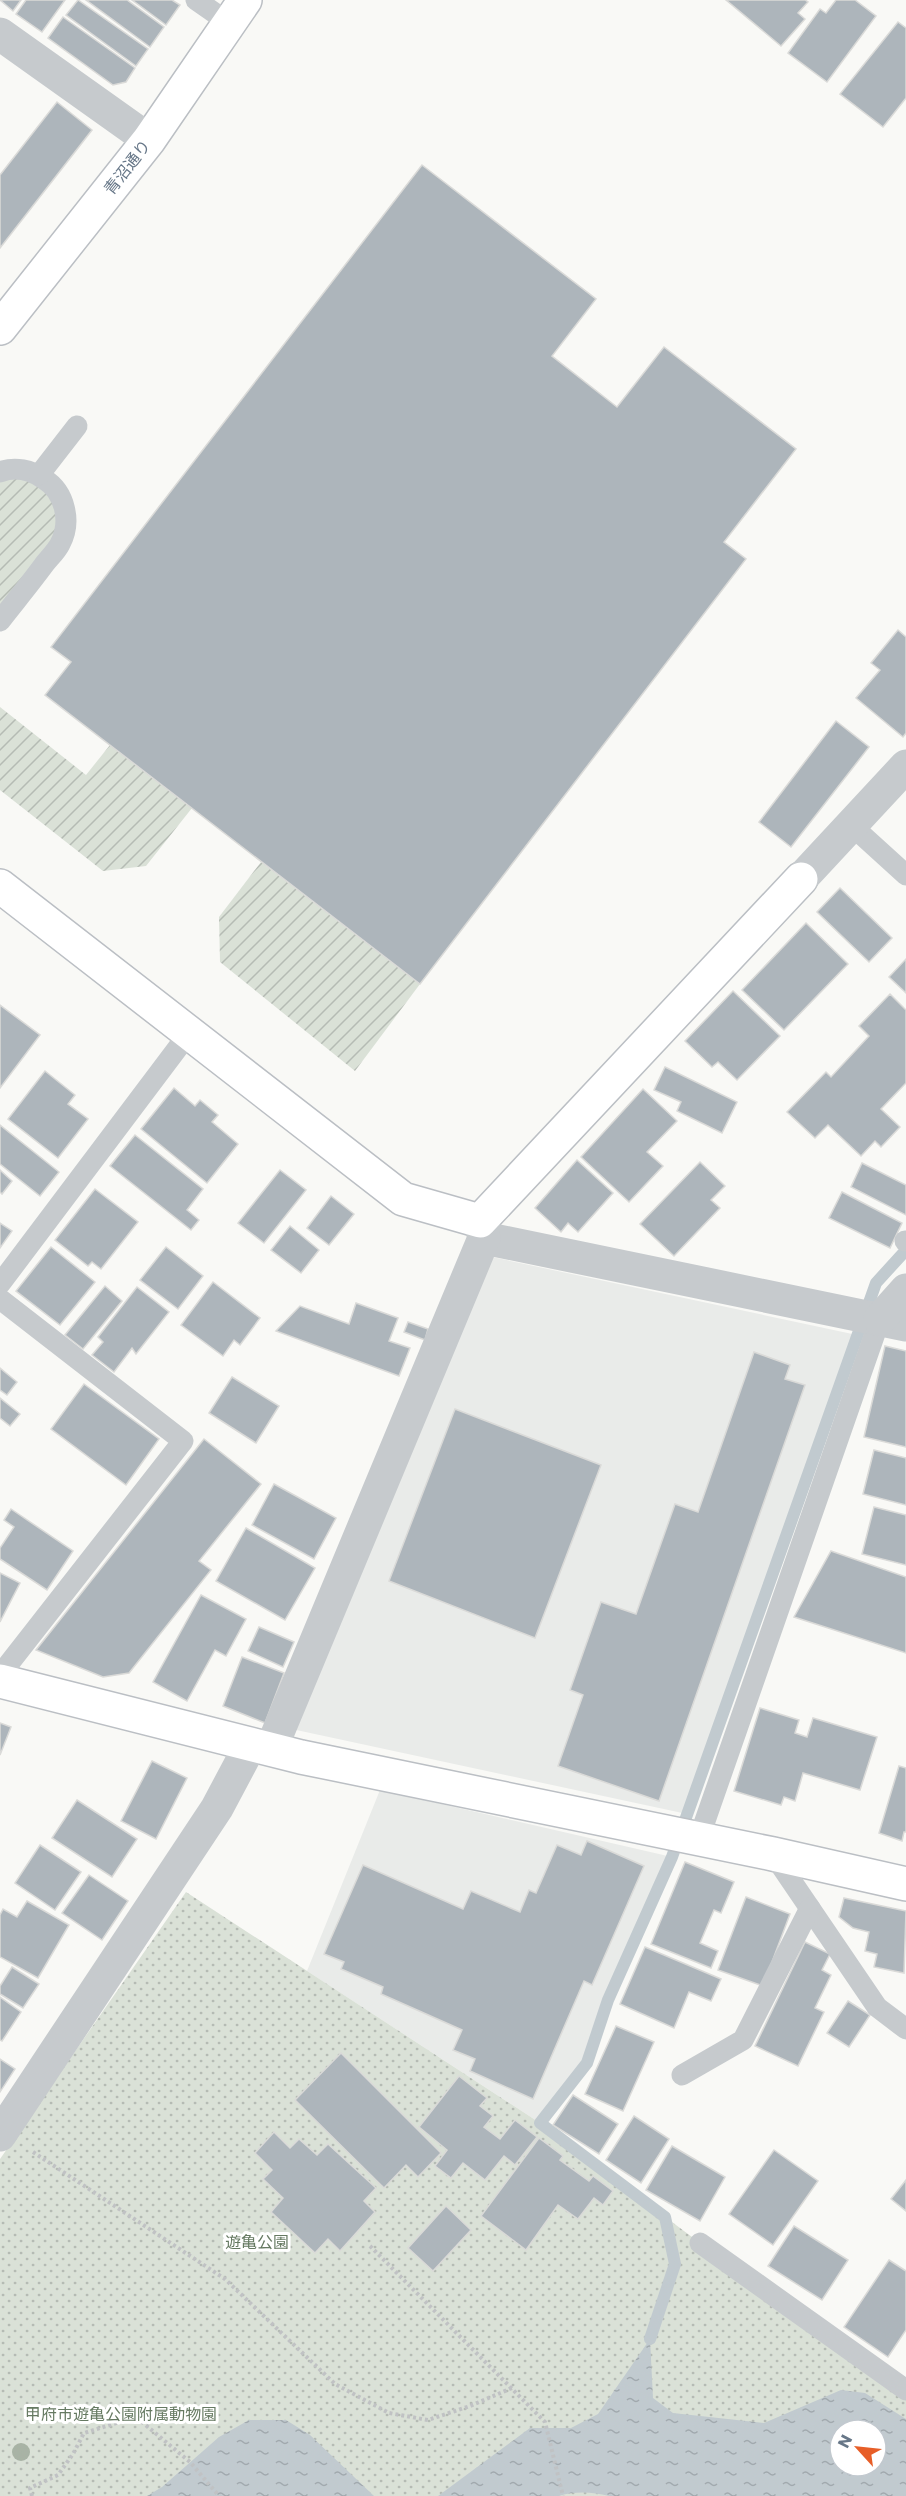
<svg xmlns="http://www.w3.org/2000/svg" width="906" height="2496" font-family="Poppins,'Noto Sans JP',sans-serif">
<defs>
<pattern id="grass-dots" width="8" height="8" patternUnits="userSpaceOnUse" patternTransform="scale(1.5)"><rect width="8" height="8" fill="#dae1d7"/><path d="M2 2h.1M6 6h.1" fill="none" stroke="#b5bbb4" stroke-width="1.8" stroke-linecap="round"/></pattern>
<pattern id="garden-furrows" width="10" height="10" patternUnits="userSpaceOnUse" patternTransform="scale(1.5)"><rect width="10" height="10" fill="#dae1d7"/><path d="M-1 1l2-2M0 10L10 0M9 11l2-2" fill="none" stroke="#b5bbb4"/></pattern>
<pattern id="water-ripples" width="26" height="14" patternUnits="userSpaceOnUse" patternTransform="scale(1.5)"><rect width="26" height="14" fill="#c1cacf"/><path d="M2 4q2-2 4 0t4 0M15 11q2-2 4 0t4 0" fill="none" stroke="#a1a9ae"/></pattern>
</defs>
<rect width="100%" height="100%" fill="#f9f9f6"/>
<g fill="#e9ebe9">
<path d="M 478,1254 L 857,1335 L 687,1814 L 287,1728 Z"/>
<path d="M 380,1790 L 672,1857 L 608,2000 L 587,2063 L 540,2123 L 307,1971 Z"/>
</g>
<path fill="url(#grass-dots)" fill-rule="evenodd" d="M 186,1892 L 540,2123 L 700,2243 L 906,2390 L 906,2496 L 0,2496 L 0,2159 ZM 840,2430 L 876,2430 L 876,2466 L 840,2466 Z"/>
<g fill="url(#garden-furrows)">
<path d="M 0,472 L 37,474 L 66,528 L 0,605 Z"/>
<path d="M 0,707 L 86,775 L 110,745 L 192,808 L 146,866 L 103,871 L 0,790 Z"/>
<path d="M 261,862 L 420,984 L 355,1071 L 220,962 L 219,917 Z"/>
</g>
<g fill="url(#water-ripples)" fill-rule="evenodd">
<path d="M 650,2339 L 653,2398 L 673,2413 L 764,2423 L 841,2390 L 865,2393 L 906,2419 L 906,2496 L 609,2496 C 592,2492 576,2491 559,2496 L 438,2496 L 530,2428 L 571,2428 L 598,2414 ZM 840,2430 L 876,2430 L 876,2466 L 840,2466 Z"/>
<path d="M 249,2420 L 286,2420 L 310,2435 L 374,2496 L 147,2496 L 162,2487 L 219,2437 Z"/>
</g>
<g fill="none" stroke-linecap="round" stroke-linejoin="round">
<path stroke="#c1cacf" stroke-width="12" d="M 650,2339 L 675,2264 L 665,2217 L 540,2123 L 587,2063 L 608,2000 L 672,1857 L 876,1283 L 906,1250"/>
</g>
<g fill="#adb5bb" stroke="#dadad8" stroke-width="1.5">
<path d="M 0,0 L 21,0 L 13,11 Z"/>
<path d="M 26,0 L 65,0 L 42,32 L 16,14 Z"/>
<path d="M 78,0 L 148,49 L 136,66 L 66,15 Z"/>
<path d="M 86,0 L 127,0 L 164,27 L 150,47 Z"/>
<path d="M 132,0 L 172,0 L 180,5 L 166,25 Z"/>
<path d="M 726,0 L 805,0 L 808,2 L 798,13 L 805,19 L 781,46 Z"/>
<path d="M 836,0 L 855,0 L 876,16 L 827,82 L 788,53 L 820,9 L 826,13 Z"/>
<path d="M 63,17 L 135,68 L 126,82 L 113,85 L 48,38 Z"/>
<path d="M 898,22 L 906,28 L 906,98 L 883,127 L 840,94 Z"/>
<path d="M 57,102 L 92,130 L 0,248 L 0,175 Z"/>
<path d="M 422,165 L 596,299 L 552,356 L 617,407 L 664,347 L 796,449 L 724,542 L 746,559 L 420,984 L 45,695 L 71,662 L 51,647 Z"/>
<path d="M 898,630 L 906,637 L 906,733 L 903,737 L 856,698 L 880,670 L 871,663 Z"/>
<path d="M 836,721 L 869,747 L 791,847 L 759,822 Z"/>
<path d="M 840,888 L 892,938 L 869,962 L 817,912 Z"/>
<path d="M 806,923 L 848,964 L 784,1030 L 742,990 Z"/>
<path d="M 906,959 L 906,993 L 889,977 Z"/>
<path d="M 733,991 L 780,1036 L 737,1080 L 718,1062 L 712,1067 L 685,1041 Z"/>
<path d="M 890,994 L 906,1010 L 906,1083 L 881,1109 L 900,1127 L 881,1147 L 875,1141 L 861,1156 L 828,1125 L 815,1138 L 787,1112 L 826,1072 L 831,1077 L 869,1036 L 859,1026 Z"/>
<path d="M 0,1005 L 40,1035 L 0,1088 Z"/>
<path d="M 665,1067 L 737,1102 L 722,1133 L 677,1111 L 681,1102 L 654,1090 Z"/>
<path d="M 45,1071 L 75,1095 L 68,1104 L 88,1119 L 58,1158 L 8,1119 Z"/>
<path d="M 174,1088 L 195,1106 L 200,1100 L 218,1115 L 212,1122 L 238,1144 L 207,1183 L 141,1129 Z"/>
<path d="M 643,1089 L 677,1121 L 647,1152 L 663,1166 L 629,1202 L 581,1157 Z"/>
<path d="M 0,1125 L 59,1172 L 40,1196 L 0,1164 Z"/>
<path d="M 135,1135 L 203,1189 L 187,1210 L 199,1220 L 191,1230 L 110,1166 Z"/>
<path d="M 577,1160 L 613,1193 L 578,1232 L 568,1223 L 561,1232 L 535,1208 Z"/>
<path d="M 700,1162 L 725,1186 L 711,1200 L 720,1208 L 674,1256 L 640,1224 Z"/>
<path d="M 862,1163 L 906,1185 L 906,1215 L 851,1187 Z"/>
<path d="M 0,1170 L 12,1181 L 2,1194 L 0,1192 Z"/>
<path d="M 280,1170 L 306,1190 L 264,1243 L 238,1223 Z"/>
<path d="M 95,1189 L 138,1222 L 101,1269 L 92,1262 L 88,1266 L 55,1240 Z"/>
<path d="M 842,1192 L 902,1223 L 890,1248 L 829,1218 Z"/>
<path d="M 331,1196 L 354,1214 L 329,1245 L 307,1228 Z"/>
<path d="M 0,1223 L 12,1231 L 0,1248 Z"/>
<path d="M 290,1226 L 319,1250 L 301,1273 L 271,1250 Z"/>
<path d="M 51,1247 L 95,1282 L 60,1325 L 16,1291 Z"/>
<path d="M 166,1247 L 203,1276 L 178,1309 L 140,1280 Z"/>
<path d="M 213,1282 L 260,1318 L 240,1345 L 234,1340 L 223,1356 L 181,1325 Z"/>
<path d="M 105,1286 L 122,1301 L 83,1349 L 65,1335 Z"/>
<path d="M 137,1287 L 169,1312 L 136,1354 L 132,1348 L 114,1372 L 92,1355 L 103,1342 L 98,1337 Z"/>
<path d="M 356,1303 L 398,1318 L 389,1341 L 410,1348 L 399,1376 L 276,1331 L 300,1306 L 349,1324 Z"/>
<path d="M 408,1322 L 428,1329 L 425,1340 L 404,1332 Z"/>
<path d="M 885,1346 L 906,1351 L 906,1447 L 864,1437 Z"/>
<path d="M 754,1352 L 790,1365 L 785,1379 L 805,1385 L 659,1801 L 558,1766 L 583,1695 L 570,1690 L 601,1602 L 636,1614 L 675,1504 L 698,1512 Z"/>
<path d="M 0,1368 L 17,1382 L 7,1395 L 0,1390 Z"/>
<path d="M 232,1377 L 279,1406 L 256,1443 L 209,1413 Z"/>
<path d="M 84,1384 L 159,1439 L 126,1485 L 51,1429 Z"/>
<path d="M 0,1398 L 20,1414 L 10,1426 L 0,1418 Z"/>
<path d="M 455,1409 L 601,1465 L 535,1638 L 389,1581 Z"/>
<path d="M 204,1439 L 261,1484 L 199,1561 L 211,1570 L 129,1673 L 103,1677 L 36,1650 Z"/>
<path d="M 874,1450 L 906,1458 L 906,1505 L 863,1494 Z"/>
<path d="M 274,1484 L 336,1518 L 314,1559 L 252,1525 Z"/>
<path d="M 874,1507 L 906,1515 L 906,1565 L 862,1554 Z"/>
<path d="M 11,1509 L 73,1551 L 47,1590 L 0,1559 L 0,1548 L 14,1527 L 4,1520 Z"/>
<path d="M 246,1528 L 315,1568 L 285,1620 L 216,1581 Z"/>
<path d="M 831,1551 L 906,1577 L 906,1653 L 794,1617 Z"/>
<path d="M 0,1573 L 20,1583 L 0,1622 Z"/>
<path d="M 201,1595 L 246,1619 L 226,1656 L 215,1650 L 187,1701 L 153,1682 Z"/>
<path d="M 259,1627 L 294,1642 L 283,1667 L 248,1651 Z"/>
<path d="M 242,1657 L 284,1673 L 265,1723 L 223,1706 Z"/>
<path d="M 760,1708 L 799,1720 L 795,1733 L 807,1737 L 813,1718 L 877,1737 L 860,1790 L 803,1773 L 795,1801 L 784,1797 L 781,1805 L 734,1791 Z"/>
<path d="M 0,1723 L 11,1727 L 0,1755 Z"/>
<path d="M 152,1761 L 187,1778 L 156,1839 L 121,1821 Z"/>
<path d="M 899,1766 L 906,1768 L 906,1832 L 904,1832 L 902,1841 L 879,1833 Z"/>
<path d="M 77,1800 L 137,1839 L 112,1877 L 52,1838 Z"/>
<path d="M 587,1841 L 644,1866 L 592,1985 L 584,1981 L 533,2099 L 470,2071 L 475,2059 L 453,2050 L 462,2030 L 381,1994 L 383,1987 L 341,1969 L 344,1962 L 324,1954 L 363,1865 L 463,1909 L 471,1891 L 520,1912 L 529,1890 L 536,1893 L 557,1845 L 581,1855 Z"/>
<path d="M 40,1845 L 81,1872 L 55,1910 L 15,1883 Z"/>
<path d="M 685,1862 L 734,1882 L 721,1913 L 714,1910 L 700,1943 L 718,1951 L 711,1968 L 651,1944 Z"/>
<path d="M 89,1875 L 128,1901 L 102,1940 L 62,1913 Z"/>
<path d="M 746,1897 L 790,1914 L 763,1986 L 718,1970 Z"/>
<path d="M 844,1898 L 906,1911 L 904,1973 L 874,1967 L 877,1954 L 865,1951 L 869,1932 L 853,1928 L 839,1917 Z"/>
<path d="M 27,1901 L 69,1925 L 38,1978 L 0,1957 L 0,1915 L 3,1909 L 17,1917 Z"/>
<path d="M 805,1942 L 830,1954 L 822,1970 L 831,1975 L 815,2008 L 824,2012 L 798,2066 L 755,2046 Z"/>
<path d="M 645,1947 L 721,1979 L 711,2001 L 689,1992 L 674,2028 L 620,2004 Z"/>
<path d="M 12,1967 L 39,1984 L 23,2008 L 0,1994 L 0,1986 Z"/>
<path d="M 0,1997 L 21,2012 L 2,2041 L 0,2040 Z"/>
<path d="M 848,2001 L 870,2015 L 849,2047 L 827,2033 Z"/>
<path d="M 616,2026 L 654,2042 L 623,2111 L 585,2094 Z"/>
<path d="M 341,2053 L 441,2153 L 418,2177 L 406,2165 L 384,2188 L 295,2100 Z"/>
<path d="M 0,2059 L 15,2069 L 0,2092 Z"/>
<path d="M 459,2076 L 487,2098 L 480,2106 L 493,2116 L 484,2127 L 500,2139 L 515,2120 L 537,2137 L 515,2165 L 504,2156 L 485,2180 L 463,2163 L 451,2178 L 435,2166 L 447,2150 L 419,2127 Z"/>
<path d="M 573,2095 L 618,2124 L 599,2154 L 553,2125 Z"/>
<path d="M 634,2116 L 669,2139 L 641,2183 L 606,2160 Z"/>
<path d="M 274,2132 L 290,2148 L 299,2139 L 317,2155 L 328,2144 L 376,2188 L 364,2201 L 375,2212 L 340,2251 L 328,2239 L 315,2253 L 271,2212 L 283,2198 L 263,2179 L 272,2170 L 255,2153 Z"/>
<path d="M 539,2138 L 563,2156 L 560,2160 L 589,2181 L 593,2176 L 613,2191 L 603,2205 L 594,2198 L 578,2219 L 558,2205 L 526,2250 L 481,2216 Z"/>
<path d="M 672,2146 L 725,2177 L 700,2221 L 646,2190 Z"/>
<path d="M 774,2150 L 818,2181 L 773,2245 L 729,2214 Z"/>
<path d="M 906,2180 L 906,2211 L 891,2199 Z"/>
<path d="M 446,2206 L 471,2230 L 433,2271 L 408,2248 Z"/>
<path d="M 794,2226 L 848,2260 L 822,2300 L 768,2266 Z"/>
<path d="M 889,2260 L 906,2271 L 906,2330 L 888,2357 L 844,2327 Z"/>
</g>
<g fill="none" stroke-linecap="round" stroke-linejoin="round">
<g stroke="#bbbfc4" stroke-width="36">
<g id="secondary">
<path d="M 0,328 L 149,140 L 245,0"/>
<path d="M 0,886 L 403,1199 L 480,1221 L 801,879"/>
<path d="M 0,1681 L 301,1757 L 773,1854 L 906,1884"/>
</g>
</g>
<g stroke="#c0c2c4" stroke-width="4" stroke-dasharray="3 3" stroke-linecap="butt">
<path d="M 33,2152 L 225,2279 L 335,2384 L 389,2413 L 428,2420 L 470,2406 L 512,2388"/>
<path d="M 370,2246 L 545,2422 L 563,2496"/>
<path d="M 32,2496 L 30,2488 L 58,2475 L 73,2454 L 84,2433 L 136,2417 L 190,2462 L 219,2496"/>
</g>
<g stroke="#c6cacd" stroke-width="21">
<path d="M 196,0 L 229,23"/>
<path d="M 0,472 C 15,466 31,470 44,479 C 65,492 72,522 60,544 C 56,552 48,559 43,566 C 29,585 14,603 0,621"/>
<path d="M 39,475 L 77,426"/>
<path d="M 851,825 L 906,875"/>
<path d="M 905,1241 L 906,1241"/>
<path d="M 0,1284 L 189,1033"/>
<path d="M 0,1299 L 183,1441 L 0,1675"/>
<path d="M 699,1838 L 880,1319"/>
<path d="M 773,1854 L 877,2007 L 906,2029"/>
<path d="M 682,2075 L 743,2040 L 810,1908"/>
<path d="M 700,2243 L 906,2390"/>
</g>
<g stroke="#c6cacd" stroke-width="33">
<path d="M 0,34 L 149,140"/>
<path d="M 801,879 L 906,766"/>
<path d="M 480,1221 L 484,1238 L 906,1325"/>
<path d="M 880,1319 L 906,1290"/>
<path d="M 271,1749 L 484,1238"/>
<path d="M 0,2135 L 217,1808 L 251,1744"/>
</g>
<use href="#secondary" stroke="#fff" stroke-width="33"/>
</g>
<circle fill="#a8b3a5" cx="21" cy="2452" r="9"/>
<g text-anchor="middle" stroke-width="6" stroke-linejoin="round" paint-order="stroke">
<g font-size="16" fill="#677788" stroke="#fff">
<text transform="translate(127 167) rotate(-52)" y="6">青沼通り</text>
</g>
<g font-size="16" fill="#667a62" stroke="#fff">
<text x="257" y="2248">遊亀公園</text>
<text x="121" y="2420">甲府市遊亀公園附属動物園</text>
</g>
</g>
<g transform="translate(858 2448) rotate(297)"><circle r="28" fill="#ffffff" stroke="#c2c9cf" stroke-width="1.5"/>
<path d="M0-4.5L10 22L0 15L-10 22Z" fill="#e75e28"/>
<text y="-9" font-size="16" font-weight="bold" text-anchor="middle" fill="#677788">N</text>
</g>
</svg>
